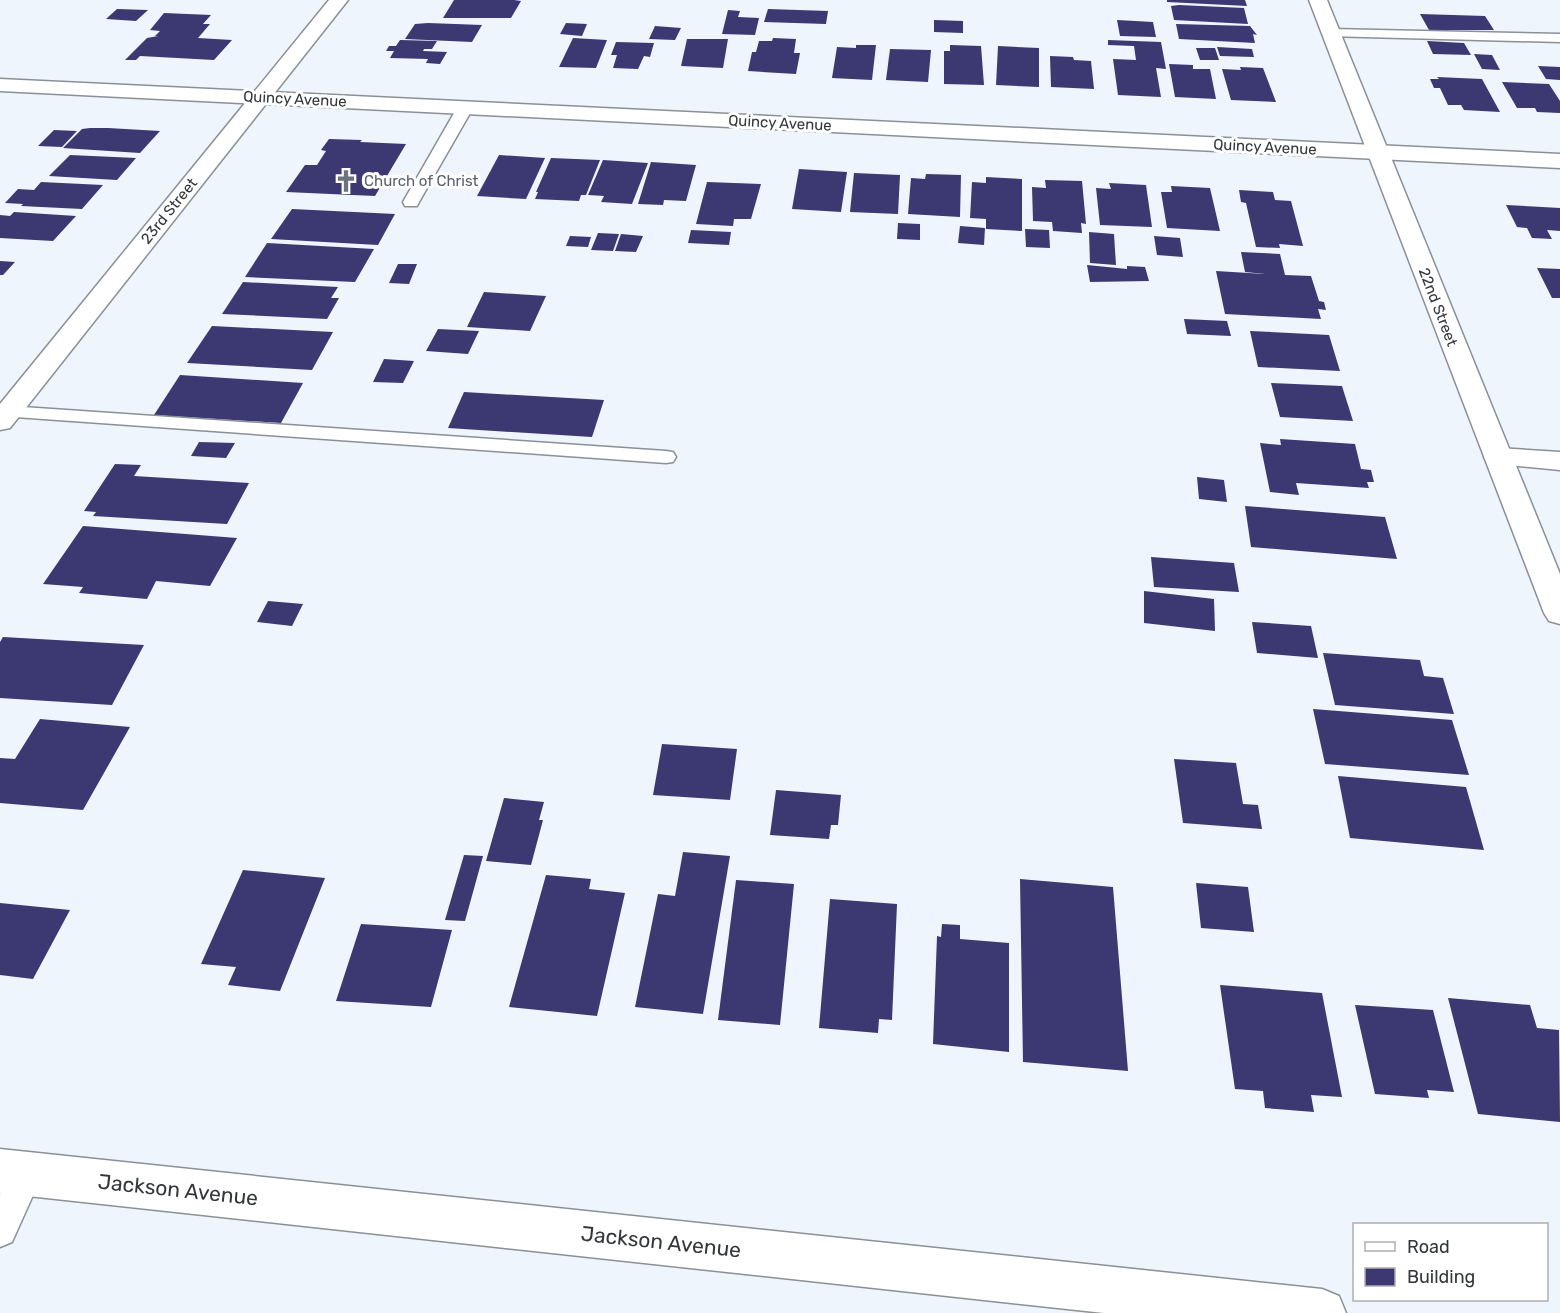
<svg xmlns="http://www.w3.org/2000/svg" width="1560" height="1313" font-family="Rubik,sans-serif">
<rect width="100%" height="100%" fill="#eef5fc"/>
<g fill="#3b3872">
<path d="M 454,0 L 514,0 L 521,1 L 511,18 L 443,18 Z"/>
<path d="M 1167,0 L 1245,0 L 1247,6 L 1167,2 Z"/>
<path d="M 1179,5 L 1244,8 L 1248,24 L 1174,20 L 1171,6 Z"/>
<path d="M 117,9 L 148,10 L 136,21 L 106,19 Z"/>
<path d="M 768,9 L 828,11 L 826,24 L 764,22 Z"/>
<path d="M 728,10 L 740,11 L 738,17 L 759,18 L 755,35 L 722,34 Z"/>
<path d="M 164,13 L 211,15 L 203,24 L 210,24 L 198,38 L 232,40 L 214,60 L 140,56 L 136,60 L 125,60 L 147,38 L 158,36 L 155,36 L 160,31 L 150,30 Z"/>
<path d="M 1420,14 L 1485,16 L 1494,30 L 1429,30 Z"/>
<path d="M 934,20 L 963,21 L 963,33 L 934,32 Z"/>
<path d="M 1117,20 L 1153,22 L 1156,37 L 1120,36 Z"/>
<path d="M 428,23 L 482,25 L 472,42 L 405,39 L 415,24 Z"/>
<path d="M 566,23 L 587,24 L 582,36 L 560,34 Z"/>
<path d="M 1176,24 L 1250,26 L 1257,35 L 1253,34 L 1255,43 L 1179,39 Z"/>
<path d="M 655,26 L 681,28 L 675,40 L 649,39 Z"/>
<path d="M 573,38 L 607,40 L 596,68 L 559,67 Z"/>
<path d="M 773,38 L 796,39 L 794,53 L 800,53 L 796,74 L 748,71 L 752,52 L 756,52 L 759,41 L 772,41 Z"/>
<path d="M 687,39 L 728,39 L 723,68 L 681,66 Z"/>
<path d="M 400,40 L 437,41 L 432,49 L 424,49 L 423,51 L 447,52 L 440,64 L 426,63 L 428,59 L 390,58 L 394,51 L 386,51 L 389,46 L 396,46 Z"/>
<path d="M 1108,40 L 1161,42 L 1166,69 L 1156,68 L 1161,97 L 1118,95 L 1113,59 L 1136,60 L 1134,46 L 1108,45 Z"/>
<path d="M 1427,41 L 1464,43 L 1471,55 L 1433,54 Z"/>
<path d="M 616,42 L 654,43 L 650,57 L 644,56 L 638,69 L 613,68 L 617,55 L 611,55 Z"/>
<path d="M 856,45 L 876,45 L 872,80 L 832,78 L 837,47 L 856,48 Z"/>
<path d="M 950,45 L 981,46 L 984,85 L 944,84 L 944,51 L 950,51 Z"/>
<path d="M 998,46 L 1039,48 L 1039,87 L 996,85 Z"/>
<path d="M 1217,47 L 1252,49 L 1254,57 L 1220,56 Z"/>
<path d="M 1196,48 L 1215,48 L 1219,60 L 1200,60 Z"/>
<path d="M 890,49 L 931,50 L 928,82 L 886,80 Z"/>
<path d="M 1474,54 L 1492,55 L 1500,70 L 1482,69 Z"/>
<path d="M 1050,56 L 1073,57 L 1074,60 L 1091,61 L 1094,89 L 1051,87 Z"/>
<path d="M 1169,64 L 1193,65 L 1193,69 L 1210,69 L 1216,99 L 1175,97 Z"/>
<path d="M 1538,66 L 1560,67 L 1560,80 L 1546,79 Z"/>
<path d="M 1240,67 L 1263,68 L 1276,102 L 1231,100 L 1222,69 L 1241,70 Z"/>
<path d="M 1437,77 L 1482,79 L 1500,112 L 1464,110 L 1461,105 L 1448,105 L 1440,88 L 1434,88 L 1430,79 L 1439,79 Z"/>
<path d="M 1502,82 L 1549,84 L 1560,101 L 1560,113 L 1537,112 L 1535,108 L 1517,108 Z"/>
<path d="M 90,128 L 108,128 L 160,131 L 140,153 L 63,148 L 82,129 Z"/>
<path d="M 54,130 L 77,131 L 62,147 L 38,146 Z"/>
<path d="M 329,139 L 362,140 L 360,142 L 406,144 L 375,196 L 286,192 L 305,165 L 317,165 L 326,151 L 321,150 Z"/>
<path d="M 70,155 L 136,158 L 117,180 L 49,176 Z"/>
<path d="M 499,155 L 545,158 L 526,199 L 477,196 Z"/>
<path d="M 551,158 L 600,160 L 586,195 L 581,195 L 579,201 L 535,199 L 538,192 L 536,192 Z"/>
<path d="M 603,160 L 648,163 L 632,204 L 601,202 L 604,196 L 588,195 Z"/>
<path d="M 651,162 L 696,165 L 686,201 L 664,200 L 663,205 L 638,204 Z"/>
<path d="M 799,169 L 847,172 L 841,212 L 792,209 Z"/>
<path d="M 854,173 L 900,175 L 898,214 L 850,212 Z"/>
<path d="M 926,174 L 961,175 L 960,217 L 908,214 L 911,178 L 925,179 Z"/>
<path d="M 986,177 L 1022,179 L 1022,231 L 986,229 L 986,219 L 970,218 L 972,182 L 986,183 Z"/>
<path d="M 1045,180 L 1082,181 L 1086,224 L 1081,223 L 1082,233 L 1053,231 L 1052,222 L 1033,221 L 1032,187 L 1046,188 Z"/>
<path d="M 41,182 L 103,185 L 82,209 L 21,206 L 23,204 L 5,203 L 18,189 L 34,190 Z"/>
<path d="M 707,182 L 761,184 L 751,219 L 734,219 L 733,226 L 696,224 Z"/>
<path d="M 1109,183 L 1146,185 L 1152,227 L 1100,225 L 1096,188 L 1111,189 Z"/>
<path d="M 1171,186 L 1210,188 L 1220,231 L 1167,228 L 1161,192 L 1172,192 Z"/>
<path d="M 1239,190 L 1273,192 L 1275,200 L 1291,201 L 1303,246 L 1279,244 L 1280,248 L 1256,247 L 1246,203 L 1241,202 Z"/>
<path d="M 1506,205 L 1560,208 L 1560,231 L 1547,230 L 1552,239 L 1532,238 L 1527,228 L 1517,227 Z"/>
<path d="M 292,209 L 395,214 L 378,245 L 271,239 Z"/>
<path d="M 14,212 L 76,216 L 53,241 L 0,238 L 0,215 L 10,216 Z"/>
<path d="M 898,223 L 920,224 L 920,240 L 897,239 Z"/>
<path d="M 960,226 L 985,228 L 984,245 L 958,243 Z"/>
<path d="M 1025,229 L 1049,230 L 1050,248 L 1026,247 Z"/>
<path d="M 691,230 L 731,232 L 729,245 L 688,243 Z"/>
<path d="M 1089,232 L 1114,234 L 1116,265 L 1090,263 Z"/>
<path d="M 598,233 L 619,234 L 613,251 L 591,250 Z"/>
<path d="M 621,234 L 643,236 L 636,252 L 615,251 Z"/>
<path d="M 570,236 L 591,237 L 588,247 L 566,246 Z"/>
<path d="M 1154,236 L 1180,238 L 1183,257 L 1157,255 Z"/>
<path d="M 267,243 L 374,249 L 355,282 L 245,277 Z"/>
<path d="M 1241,252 L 1280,254 L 1285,275 L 1311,276 L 1319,301 L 1324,302 L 1326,310 L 1318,309 L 1321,319 L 1225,314 L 1216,271 L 1265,274 L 1245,272 Z"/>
<path d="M 0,261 L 15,262 L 3,275 L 0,275 Z"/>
<path d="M 398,264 L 417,264 L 409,284 L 389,283 Z"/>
<path d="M 1087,265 L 1127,269 L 1127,266 L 1145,267 L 1149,281 L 1090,282 Z"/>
<path d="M 1537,268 L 1560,269 L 1560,298 L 1552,298 Z"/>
<path d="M 243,282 L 338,287 L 331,298 L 339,298 L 327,319 L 222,314 Z"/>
<path d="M 484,292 L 546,296 L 530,331 L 467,327 Z"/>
<path d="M 1184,319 L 1227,321 L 1231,336 L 1187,334 Z"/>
<path d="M 212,326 L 333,332 L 312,370 L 187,363 Z"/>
<path d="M 438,329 L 479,331 L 468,354 L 426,351 Z"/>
<path d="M 1250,331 L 1329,335 L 1340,371 L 1258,367 Z"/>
<path d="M 384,359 L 414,361 L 403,383 L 373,382 Z"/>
<path d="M 180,375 L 303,383 L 281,423 L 154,415 Z"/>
<path d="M 1271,383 L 1342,386 L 1353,421 L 1280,417 Z"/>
<path d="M 464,392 L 604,400 L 592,437 L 448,428 Z"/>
<path d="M 1280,439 L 1355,444 L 1361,469 L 1371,470 L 1374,482 L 1367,482 L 1369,488 L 1296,483 L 1299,495 L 1270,492 L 1260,443 L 1281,445 Z"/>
<path d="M 199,442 L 235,443 L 226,458 L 191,456 Z"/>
<path d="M 115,464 L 141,465 L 134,476 L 249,483 L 227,524 L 93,516 L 96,512 L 84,511 Z"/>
<path d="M 1197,477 L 1224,480 L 1227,502 L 1199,499 Z"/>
<path d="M 1245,506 L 1385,517 L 1397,559 L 1251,547 Z"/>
<path d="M 83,526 L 237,538 L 210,586 L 156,581 L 147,599 L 79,593 L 83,587 L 43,584 Z"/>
<path d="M 1151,557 L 1234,563 L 1239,592 L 1154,587 Z"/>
<path d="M 1144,591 L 1214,599 L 1215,631 L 1144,623 Z"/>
<path d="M 268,601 L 303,604 L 292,626 L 257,622 Z"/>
<path d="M 1252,622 L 1311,626 L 1318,658 L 1257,653 Z"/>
<path d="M 3,637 L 144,645 L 112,705 L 0,698 L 0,642 Z"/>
<path d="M 1323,653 L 1420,660 L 1424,676 L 1443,678 L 1454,714 L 1335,705 Z"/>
<path d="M 1313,709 L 1452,720 L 1469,775 L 1325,764 Z"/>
<path d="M 40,719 L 130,727 L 83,810 L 0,803 L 0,758 L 15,759 Z"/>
<path d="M 662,744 L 737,749 L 730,800 L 653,795 Z"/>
<path d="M 1174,759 L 1236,763 L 1243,804 L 1258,805 L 1262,829 L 1183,823 Z"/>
<path d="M 1338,776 L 1466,787 L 1484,850 L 1350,838 Z"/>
<path d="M 776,790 L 841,795 L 838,825 L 831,825 L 829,839 L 770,835 Z"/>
<path d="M 504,798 L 544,802 L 539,820 L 543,820 L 531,865 L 486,861 Z"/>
<path d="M 683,852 L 730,856 L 703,1014 L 635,1007 L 658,894 L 675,896 Z"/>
<path d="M 464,855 L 483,856 L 465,921 L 445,920 Z"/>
<path d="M 243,870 L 325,878 L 280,991 L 228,985 L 236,967 L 201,964 Z"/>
<path d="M 546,875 L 591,879 L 589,889 L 625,893 L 597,1016 L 509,1007 Z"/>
<path d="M 1020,879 L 1113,887 L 1128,1071 L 1023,1062 Z"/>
<path d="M 736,880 L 794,884 L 780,1025 L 718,1020 Z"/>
<path d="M 1196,883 L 1248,887 L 1254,932 L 1201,928 Z"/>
<path d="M 830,899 L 897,904 L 892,1020 L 879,1019 L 878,1033 L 819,1028 Z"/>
<path d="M 0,903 L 70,910 L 33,979 L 0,975 Z"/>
<path d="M 361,924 L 452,930 L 431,1007 L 336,1001 Z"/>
<path d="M 942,924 L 960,925 L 960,939 L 1009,943 L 1009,1052 L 933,1044 L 937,936 L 941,937 Z"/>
<path d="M 1220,985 L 1322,993 L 1342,1097 L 1311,1095 L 1314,1112 L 1265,1108 L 1263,1091 L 1235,1089 Z"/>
<path d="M 1448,998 L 1530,1005 L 1537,1028 L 1559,1030 L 1560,1122 L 1478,1114 Z"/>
<path d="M 1355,1005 L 1433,1010 L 1454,1092 L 1427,1090 L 1429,1098 L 1375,1094 Z"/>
</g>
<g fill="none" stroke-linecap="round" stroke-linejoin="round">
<g stroke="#8a9097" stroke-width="3">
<g id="service">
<path d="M 1331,29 L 1560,34 L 1560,42 L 1326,36 L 1324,33 L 1326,30 Z"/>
<path d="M 465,103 L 473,108 L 419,202 L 417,206 L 405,206 L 403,202 L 457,108 Z"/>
<path d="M 8,406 L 666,451 L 673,452 L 676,457 L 673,462 L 666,463 L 1,416 L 1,408 Z"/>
<path d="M 27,1157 L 38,1162 L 43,1173 L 12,1242 L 0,1247 L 0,1194 L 16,1162 Z"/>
</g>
</g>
<g stroke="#8a9097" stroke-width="3">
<g id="minor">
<path d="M 0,79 L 1560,154 L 1560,168 L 0,91 Z"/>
<path d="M 1498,448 L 1560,452 L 1560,470 L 1488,463 L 1484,457 L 1488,451 Z"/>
<path d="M 0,1149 L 1322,1289 L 1339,1296 L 1346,1313 L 1104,1313 L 0,1193 Z"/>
</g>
</g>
<g stroke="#8a9097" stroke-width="3">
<g id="tertiary">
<path d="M 329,0 L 348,0 L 10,428 L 0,430 L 0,404 Z"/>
<path d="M 1309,0 L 1327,0 L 1560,574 L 1560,624 L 1549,621 L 1544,613 Z"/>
</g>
</g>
<use href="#service" fill="#fff" fill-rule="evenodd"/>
<use href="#minor" fill="#fff" fill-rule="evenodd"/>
<use href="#tertiary" fill="#fff" fill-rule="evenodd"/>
</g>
<defs>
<g id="church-bare" transform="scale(1.8)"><path d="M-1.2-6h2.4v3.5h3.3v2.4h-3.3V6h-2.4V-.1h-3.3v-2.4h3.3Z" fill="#6b7280" stroke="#fff" stroke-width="2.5" paint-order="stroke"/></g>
</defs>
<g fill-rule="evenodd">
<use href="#church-bare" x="346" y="181"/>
</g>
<g text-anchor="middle" stroke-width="6" stroke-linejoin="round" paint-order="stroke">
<g font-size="15" fill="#34373a" stroke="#fff">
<text transform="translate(295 99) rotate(3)" y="5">Quincy Avenue</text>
<text transform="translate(780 123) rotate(3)" y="5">Quincy Avenue</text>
<text transform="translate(1265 147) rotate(3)" y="5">Quincy Avenue</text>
<text transform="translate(169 211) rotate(-51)" y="5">23rd Street</text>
<text transform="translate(1438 307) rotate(69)" y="5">22nd Street</text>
</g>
<g font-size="15" fill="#5b616d" stroke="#fff" text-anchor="start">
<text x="364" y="186">Church of Christ</text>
</g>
<g font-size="21" fill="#34373a" stroke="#fff">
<text transform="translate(178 1190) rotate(6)" y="7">Jackson Avenue</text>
<text transform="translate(661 1242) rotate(6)" y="7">Jackson Avenue</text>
</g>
</g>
<rect x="1353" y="1223" width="195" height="78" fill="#ffffff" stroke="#aeafb0" stroke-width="1.5"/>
<rect x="1365" y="1242" width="30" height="9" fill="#ffffff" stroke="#aeafb0" stroke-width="1.5"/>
<text x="1407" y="1253" font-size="18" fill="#34373a">Road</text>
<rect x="1365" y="1268" width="30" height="18" fill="#3b3872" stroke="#aeafb0" stroke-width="1.5"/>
<text x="1407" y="1283" font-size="18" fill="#34373a">Building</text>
</svg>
